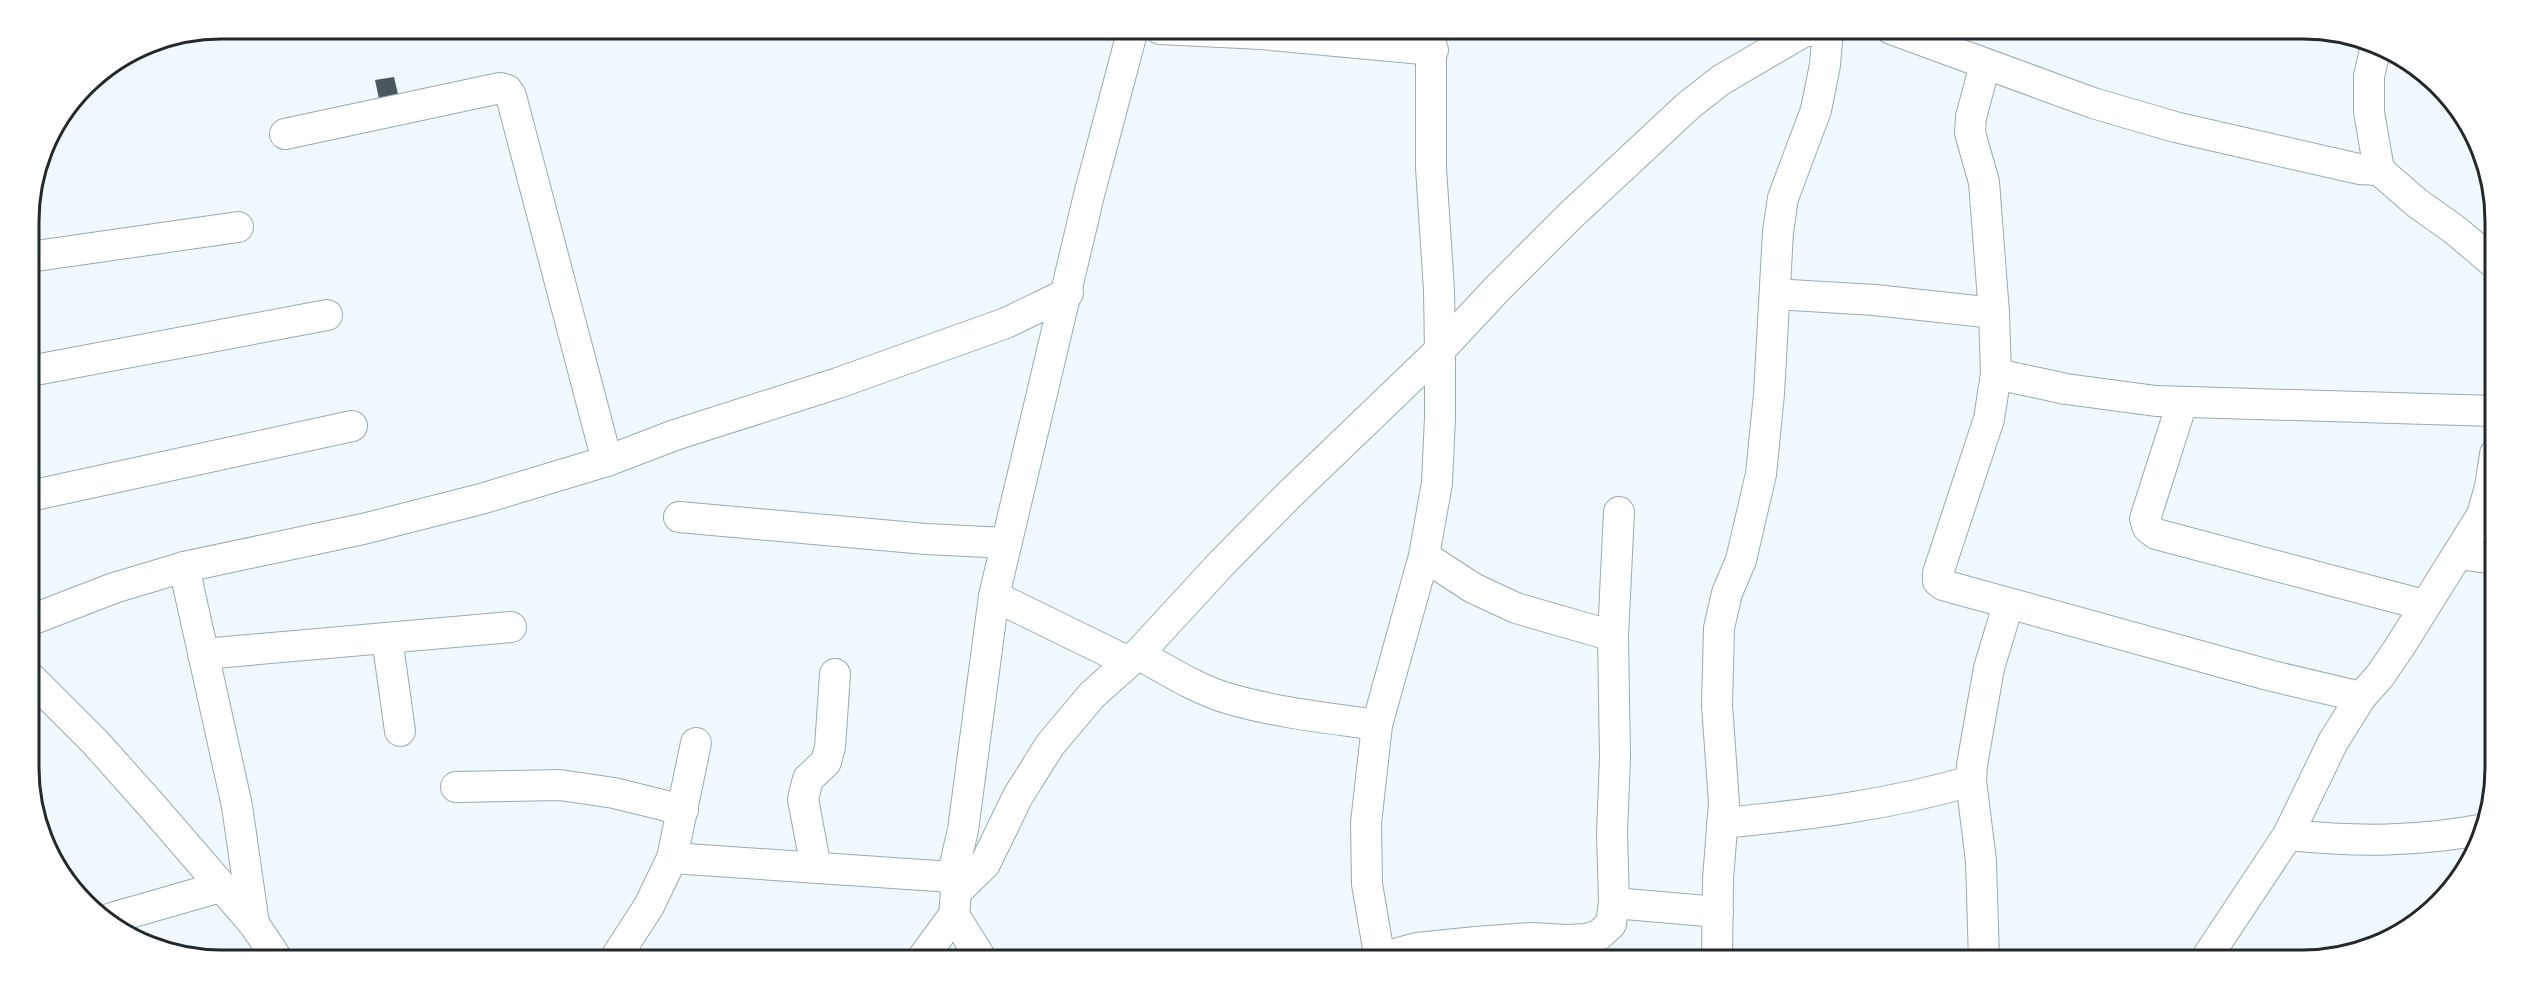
<svg xmlns="http://www.w3.org/2000/svg" width="2524" height="989" font-family="'Space Grotesk',sans-serif">
<rect width="100%" height="100%" fill="#eff9ff"/>
<path fill="#49575f" d="M 394,77 L 398,94 L 379,99 L 375,80 Z"/>
<g fill="none" stroke-linecap="round" stroke-linejoin="round">
<g stroke="#9baab3" stroke-width="32">
<g id="minor">
<path d="M 1160,29 L 1261,34 L 1433,50"/>
<path d="M 1891,29 L 2093,103 L 2175,127 L 2359,169 L 2379,170"/>
<path d="M 2376,46 L 2369,76 L 2369,112 L 2379,170 L 2417,203 L 2455,230 L 2494,263"/>
<path d="M 1985,65 L 1971,117 L 1970,133 L 1984,182 L 1994,313 L 1996,374 L 1989,419 L 1938,573 L 1938,581 L 1943,585 L 2272,676 L 2361,697"/>
<path d="M 285,134 L 500,88 L 507,90 L 511,96 L 607,461"/>
<path d="M 29,257 L 238,227"/>
<path d="M 1775,294 L 1875,300 L 1994,313"/>
<path d="M 30,371 L 327,315"/>
<path d="M 1996,374 L 2066,389 L 2156,401 L 2494,411"/>
<path d="M 2182,403 L 2145,519 L 2148,528 L 2156,534 L 2424,605"/>
<path d="M 30,496 L 352,426"/>
<path d="M 679,517 L 926,539 L 1006,543"/>
<path d="M 2458,554 L 2495,559"/>
<path d="M 1424,556 L 1473,588 L 1516,608 L 1613,636"/>
<path d="M 184,567 L 237,806 L 254,924"/>
<path d="M 994,596 L 1129,662"/>
<path d="M 31,620 L 114,588 L 184,567 L 363,529 L 481,499 L 607,461 L 675,435 L 838,383 L 1006,323 L 1068,293"/>
<path d="M 387,638 L 400,731"/>
<path d="M 203,654 L 511,627"/>
<path d="M 1138,654 C 1167,670 1198,690 1230,699 C 1278,713 1328,718 1377,725"/>
<path d="M 31,678 L 95,742 L 153,807 L 254,924 L 278,960"/>
<path d="M 456,787 L 560,785 L 614,793 L 683,810"/>
<path d="M 1722,823 C 1807,815 1889,805 1971,781"/>
<path d="M 2288,835 C 2358,842 2416,842 2485,829"/>
<path d="M 672,858 L 952,877"/>
<path d="M 816,868 L 803,799 L 808,779 L 826,762 L 830,747 L 835,674"/>
<path d="M 956,892 L 985,864 L 1018,796 L 1050,745 L 1092,695 L 1138,654 L 1221,564 L 1288,496 L 1440,350 L 1497,289 L 1571,215 L 1689,105 L 1721,80 L 1803,32 L 1817,29"/>
<path d="M 1614,903 L 1718,912"/>
<path d="M 954,915 L 982,960"/>
<path d="M 112,918 L 220,887"/>
<path d="M 1380,958 L 1417,948 L 1476,942 L 1531,938 L 1567,940 L 1587,939 L 1599,935 L 1611,924 L 1614,903 L 1612,832 L 1615,758 L 1613,636 L 1619,512"/>
<path d="M 614,960 L 649,906 L 672,858 L 696,743"/>
<path d="M 921,960 L 954,915 L 956,892 L 952,877 L 963,830 L 994,596 L 1089,195 L 1133,29"/>
<path d="M 1380,960 L 1367,884 L 1366,823 L 1377,725 L 1424,556 L 1437,483 L 1440,418 L 1440,350 L 1439,290 L 1431,168 L 1431,29"/>
<path d="M 1717,960 L 1718,879 L 1724,803 L 1717,705 L 1719,628 L 1727,593 L 1741,560 L 1761,474 L 1769,394 L 1778,232 L 1783,198 L 1816,110 L 1825,65 L 1828,29"/>
<path d="M 1984,960 L 1981,861 L 1971,781 L 1972,765 L 1989,668 L 2008,605"/>
<path d="M 2205,960 L 2288,835 L 2333,742 L 2361,697 L 2379,677 L 2399,648 L 2482,515 L 2490,487 L 2495,454"/>
</g>
</g>
<use href="#minor" stroke="#fff" stroke-width="30"/>
</g>
<path d="M0 0H2524V989H0ZM221 39H2303A182 182 0 0 1 2485 221V768A182 182 0 0 1 2303 950H221A182 182 0 0 1 39 768V221A182 182 0 0 1 221 39Z" fill="#fff" fill-rule="evenodd"/>
<path fill="none" stroke="#22282b" stroke-width="3" d="M221 39H2303A182 182 0 0 1 2485 221V768A182 182 0 0 1 2303 950H221A182 182 0 0 1 39 768V221A182 182 0 0 1 221 39Z"/>
</svg>
